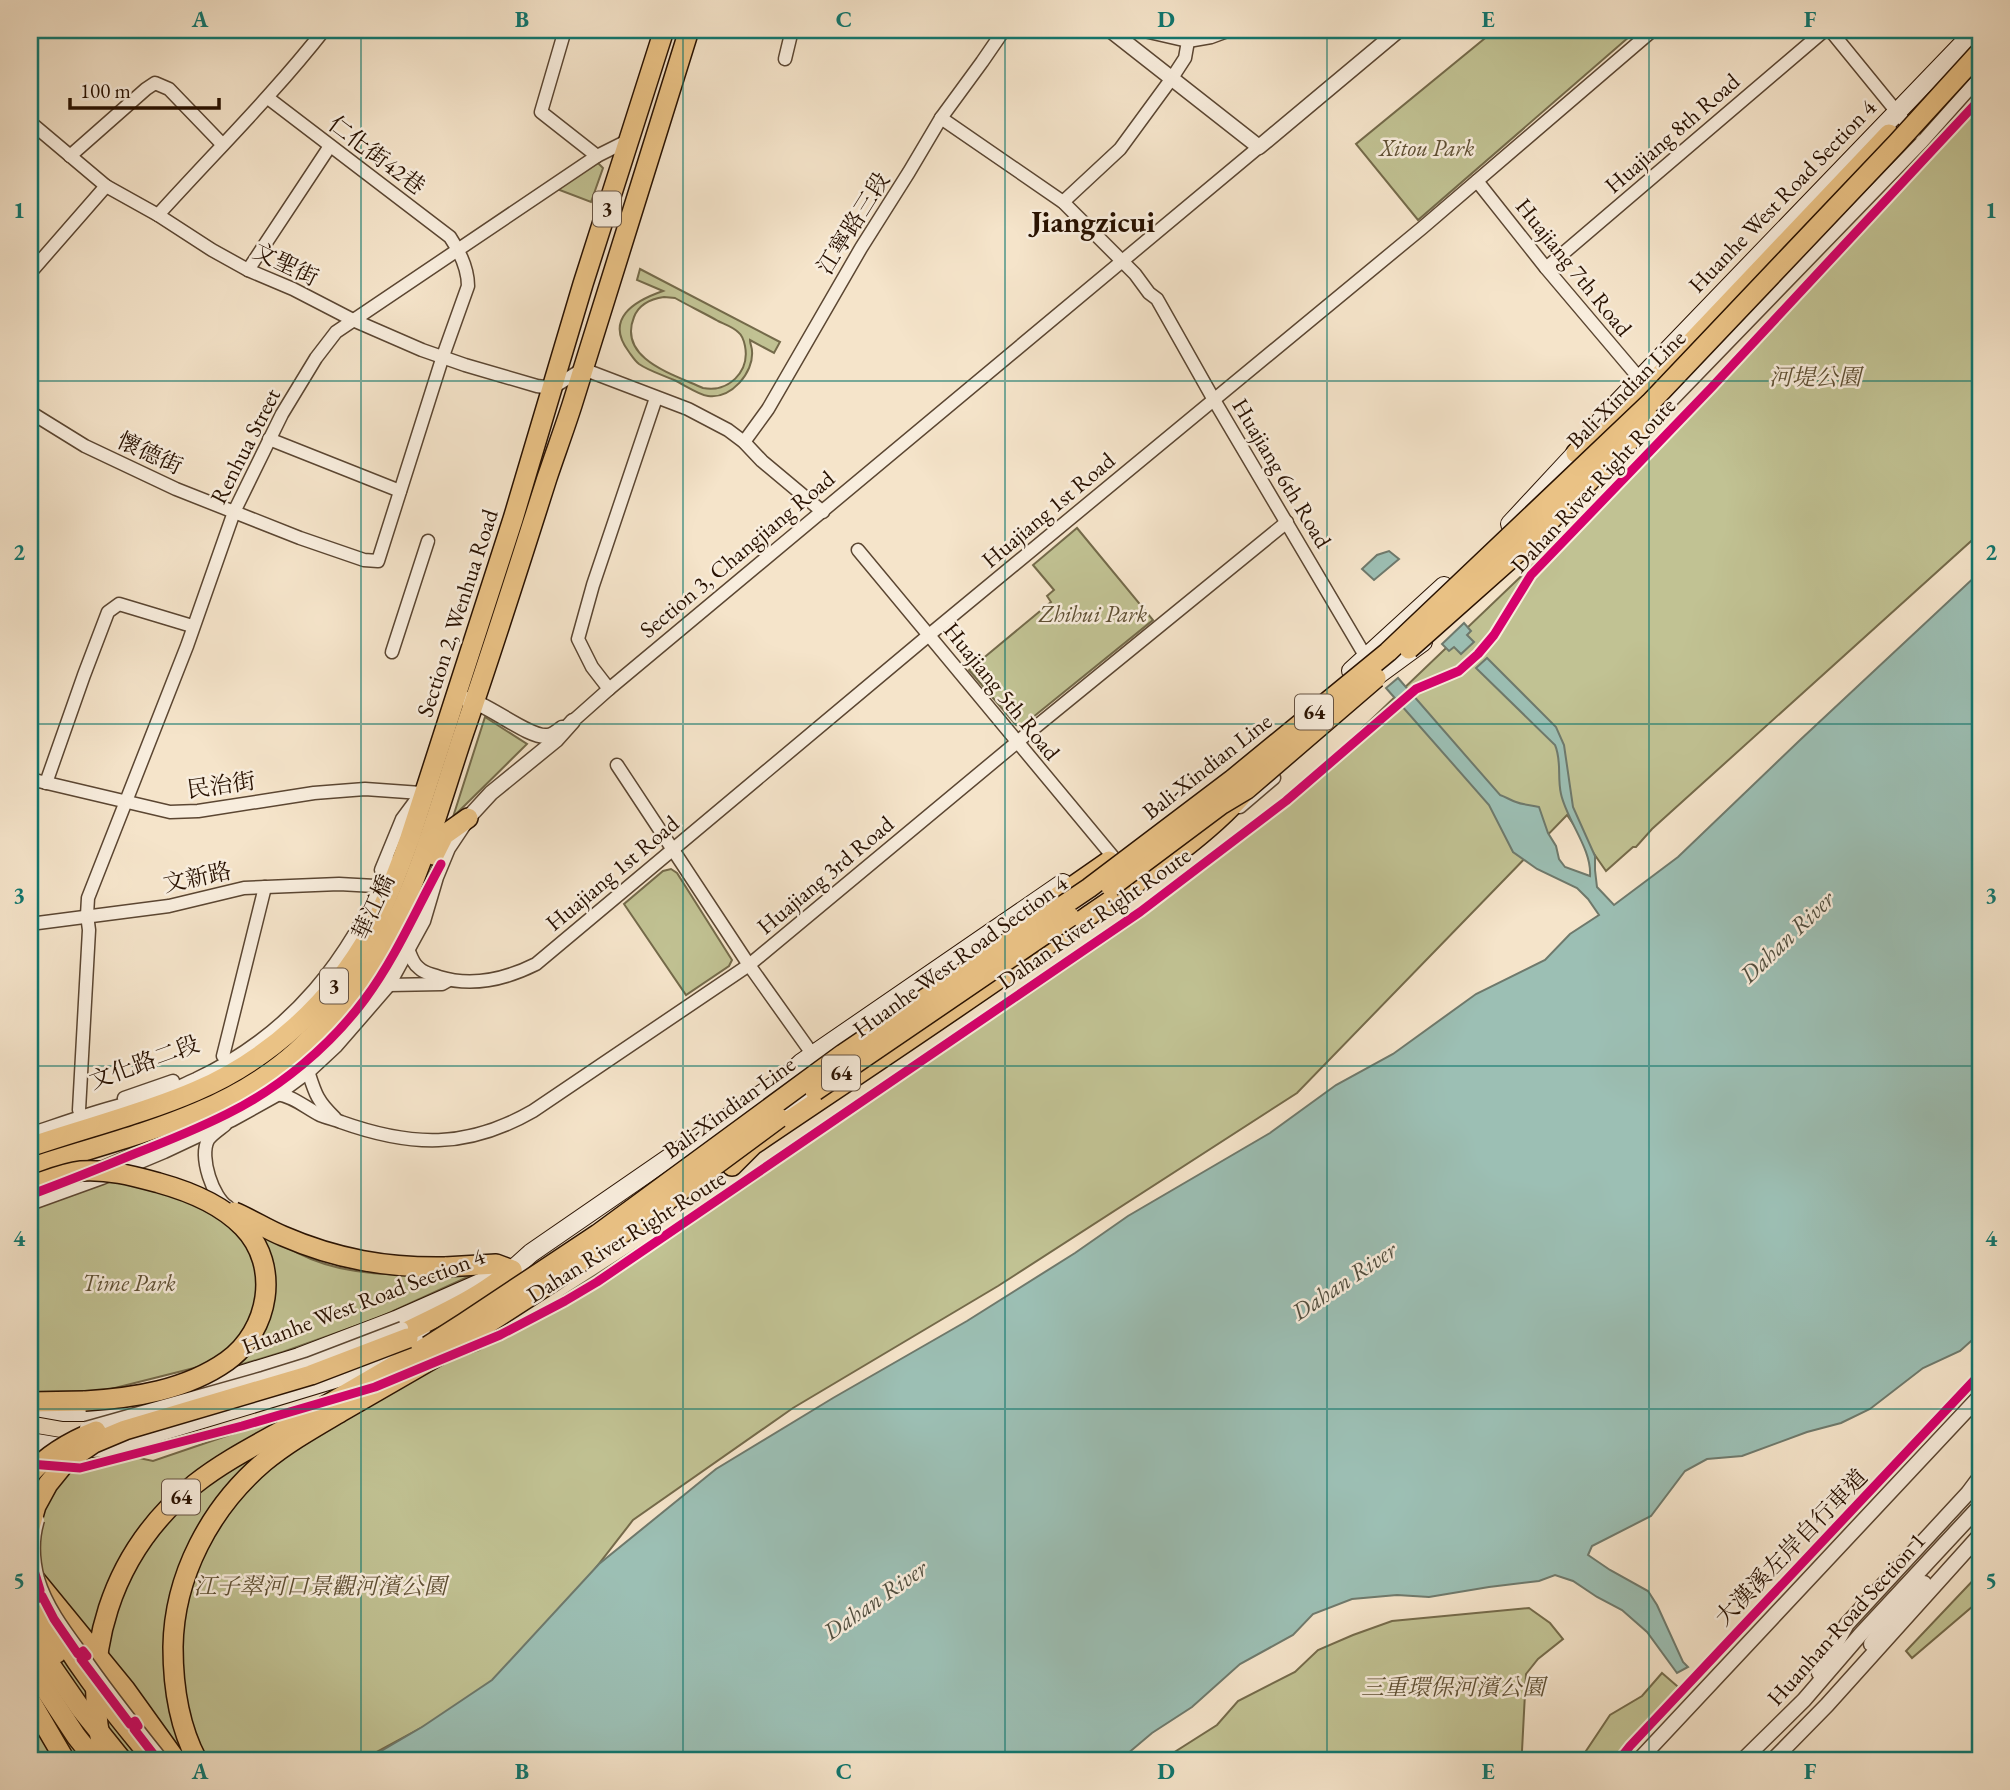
<svg xmlns="http://www.w3.org/2000/svg" width="2010" height="1790" font-family="'EB Garamond','Noto Serif TC',serif">
<rect width="100%" height="100%" fill="#f5e4ca"/>
<filter id="stains"><feTurbulence type="fractalNoise" baseFrequency=".00286" numOctaves="4"/><feColorMatrix values="0 0 0 0 .2 0 0 0 0 .09 0 0 0 0 .02 0 0 0 .5 -.17"/></filter>
<radialGradient id="worn" r=".72"><stop offset=".6" stop-color="#630" stop-opacity="0"/><stop offset="1" stop-color="#630" stop-opacity=".3"/></radialGradient>
<g fill="#c1c293" stroke="#746a4a" stroke-width="2" fill-rule="evenodd">
<path d="M 1495,30 L 1637,30 L 1418,220 L 1356,144 Z"/>
<path d="M 1980,99 L 1980,533 L 1652,829 L 1636,847 L 1633,847 L 1606,871 L 1567,815 L 1297,1093 L 998,1286 L 793,1408 L 633,1520 L 508,1681 L 362,1760 L 30,1760 L 30,1435 L 153,1461 L 479,1350 L 899,1080 L 1263,823 L 1649,454 Z"/>
<path d="M 598,163 L 603,168 L 591,202 L 557,189 Z"/>
<path d="M 640,269 L 780,342 L 774,353 L 750,340 C 750,344 752,347 752,351 C 754,373 731,399 708,396 C 699,395 683,384 674,380 C 663,375 649,371 639,364 C 635,361 632,356 629,352 C 604,319 634,301 663,291 L 637,280 ZM 664,297 L 675,298 C 689,306 704,313 718,321 C 724,324 733,327 738,332 C 742,335 744,341 745,346 C 750,372 728,393 703,388 C 675,375 617,359 634,317 C 639,304 650,299 664,297 Z"/>
<path d="M 1077,528 L 1153,620 L 1027,722 L 1019,726 L 1016,725 L 969,670 L 1051,602 L 1047,596 L 1054,590 L 1033,565 Z"/>
<path d="M 485,717 L 527,744 L 453,817 Z"/>
<path d="M 671,869 L 677,873 L 732,960 L 729,966 L 686,995 L 624,904 L 663,871 Z"/>
<path d="M 121,1177 L 202,1205 L 244,1234 L 261,1269 L 252,1329 L 210,1364 L 103,1391 L 30,1392 L 30,1207 Z"/>
<path d="M 238,1215 C 258,1228 277,1242 298,1253 C 354,1282 422,1274 483,1273 L 472,1275 L 378,1318 L 283,1352 L 230,1368 L 268,1307 Z"/>
<path d="M 1980,1573 L 1980,1600 L 1912,1658 L 1906,1651 Z"/>
<path d="M 1529,1608 L 1550,1623 L 1563,1639 L 1538,1659 L 1526,1674 L 1522,1751 L 1524,1760 L 1162,1760 L 1217,1725 L 1238,1701 L 1295,1672 L 1318,1650 L 1353,1635 L 1392,1621 Z"/>
<path d="M 1662,1673 L 1684,1692 L 1631,1747 L 1622,1760 L 1580,1760 L 1610,1715 L 1642,1696 Z"/>
</g>
<g fill="#9cbfb4" stroke="#6e796c" stroke-width="2">
<path d="M 1389,551 L 1399,559 L 1374,580 L 1362,569 L 1377,555 Z"/>
<path d="M 1980,572 L 1980,1333 L 1960,1351 L 1923,1368 L 1870,1409 L 1841,1423 L 1807,1432 L 1742,1456 L 1707,1459 L 1685,1471 L 1651,1516 L 1592,1546 L 1588,1555 L 1610,1570 L 1648,1591 L 1657,1605 L 1683,1662 L 1688,1667 L 1677,1673 L 1647,1632 L 1622,1610 L 1597,1597 L 1573,1581 L 1555,1575 L 1539,1581 L 1489,1587 L 1429,1597 L 1397,1595 L 1352,1599 L 1313,1614 L 1293,1635 L 1240,1664 L 1192,1707 L 1152,1733 L 1120,1760 L 366,1760 L 422,1727 L 492,1680 L 599,1564 L 716,1469 L 833,1398 L 967,1321 L 1075,1253 L 1128,1216 L 1270,1133 L 1336,1085 L 1393,1054 L 1476,994 L 1545,960 L 1570,934 L 1599,915 L 1588,899 L 1577,888 L 1537,869 L 1513,852 L 1489,805 L 1386,688 L 1398,678 L 1500,795 C 1506,797 1510,800 1516,802 C 1523,805 1532,805 1539,807 L 1548,833 L 1556,846 L 1559,859 L 1565,867 L 1590,876 C 1592,849 1567,821 1561,794 C 1557,777 1562,761 1555,745 L 1476,668 L 1487,658 L 1556,727 L 1564,745 L 1573,807 L 1595,856 L 1595,870 L 1597,887 L 1614,905 L 1678,857 L 1799,741 Z"/>
<path d="M 1464,623 L 1471,631 L 1467,635 L 1474,642 L 1461,654 L 1454,647 L 1449,651 L 1442,644 Z"/>
</g>
<g fill="none" stroke-linecap="round" stroke-linejoin="round">
<g stroke="#5b4632" stroke-width="15">
<g id="minor">
<path d="M 565,30 L 541,112 L 597,156"/>
<path d="M 1140,30 L 1188,41 L 1211,37 L 1230,30"/>
<path d="M 1830,30 L 1914,133"/>
<path d="M 785,59 L 792,30"/>
<path d="M 941,118 L 1063,202 L 1135,274 L 1149,293 L 1157,299 L 1214,400 L 1370,664"/>
<path d="M 30,122 L 106,186 L 158,215 L 212,250 L 248,270 L 293,289 L 353,320 L 422,350 L 465,365 L 537,386 L 552,388 L 583,369 L 688,409 L 728,430 L 744,442 L 762,461 L 823,512"/>
<path d="M 70,156 L 146,89 L 155,83 L 169,89 L 222,144"/>
<path d="M 1477,181 L 1546,268 L 1640,379"/>
<path d="M 1063,202 L 1120,149 L 1172,78 L 1185,58 L 1188,41 L 1186,30"/>
<path d="M 158,215 C 214,153 273,95 324,30"/>
<path d="M 1546,268 L 1825,30"/>
<path d="M 248,270 L 330,146"/>
<path d="M 30,273 L 106,186"/>
<path d="M 30,412 L 85,446 L 176,489 L 300,538 L 364,560 L 378,561 L 443,356 L 468,286 C 468,269 460,252 450,237 L 268,98"/>
<path d="M 1648,425 L 1922,142 L 1980,77"/>
<path d="M 269,439 L 400,491"/>
<path d="M 744,442 L 768,409 L 861,248 L 909,172 L 941,118 L 982,62 L 1004,30"/>
<path d="M 858,550 L 1114,858"/>
<path d="M 392,652 L 428,541"/>
<path d="M 609,689 L 592,667 L 578,639 L 593,585 L 656,398"/>
<path d="M 573,721 L 609,689 L 1259,147"/>
<path d="M 617,765 L 749,965 L 813,1055"/>
<path d="M 30,779 L 170,812 L 198,811 L 314,793 L 365,789 L 421,793 L 417,801"/>
<path d="M 46,783 L 84,675 L 108,612 L 119,604 L 192,626"/>
<path d="M 1240,807 L 1274,778"/>
<path d="M 381,870 L 402,819 L 419,796"/>
<path d="M 30,924 L 169,906 L 244,888 L 339,884 L 375,886"/>
<path d="M 408,949 C 411,956 413,964 419,968 C 425,974 432,974 439,977 C 472,987 506,979 536,964 L 929,635 L 1422,228 L 1653,30"/>
<path d="M 388,985 L 442,984 L 449,980"/>
<path d="M 223,1056 L 265,887"/>
<path d="M 308,1071 C 315,1093 317,1101 335,1118"/>
<path d="M 277,1094 C 293,1096 306,1108 320,1115 C 327,1118 334,1119 341,1122 C 411,1147 467,1149 533,1111 L 749,965 L 1016,743 L 1287,522"/>
<path d="M 124,1098 L 173,1081"/>
<path d="M 237,1109 C 308,1065 356,1021 398,948 C 410,928 418,906 429,886"/>
<path d="M 79,1110 L 89,930 L 87,915 L 88,898 L 187,646 L 234,512 L 282,414 L 316,358 L 336,332 L 597,156 L 629,140"/>
<path d="M 225,1125 C 220,1129 211,1135 208,1140 C 199,1157 213,1198 228,1207"/>
<path d="M 30,1134 C 60,1124 90,1113 121,1105 C 130,1103 139,1102 147,1100 C 164,1095 180,1086 196,1079 C 294,1033 349,959 391,863"/>
<path d="M 99,1169 L 208,1123"/>
<path d="M 409,1343 L 425,1335"/>
</g>
</g>
<g stroke="#5b4632" stroke-width="17">
<g id="tertiary">
<path d="M 1110,30 L 1259,147 L 1399,30"/>
<path d="M 467,699 C 488,704 529,738 547,736 C 552,736 558,731 562,728"/>
<path d="M 30,1203 L 102,1177 L 164,1151 L 232,1119 L 277,1094 L 308,1071 L 336,1045 L 388,985 L 423,921 L 436,877 L 448,848 L 468,818 L 491,793 L 556,740 L 573,721"/>
<path d="M 1871,1644 L 1886,1624 L 1924,1583"/>
<path d="M 1819,1673 L 1847,1624 L 1968,1493 L 1980,1477"/>
<path d="M 1639,1760 L 1980,1396"/>
<path d="M 1743,1760 L 1804,1700 L 1860,1635 L 1980,1506"/>
<path d="M 1773,1760 L 1827,1705 L 1980,1535"/>
</g>
</g>
<g stroke="#281100" stroke-width="20">
<g id="secondary">
<path d="M 1510,524 L 1576,453 L 1602,419 L 1640,379 L 1976,30"/>
<path d="M 1351,671 L 1444,586"/>
<path d="M 1363,686 L 1423,642"/>
<path d="M 785,1078 L 807,1070 L 823,1059"/>
<path d="M 766,1126 L 826,1083"/>
<path d="M 35,1407 L 63,1412 L 85,1412 L 137,1407 L 299,1357 L 396,1320 L 480,1283 L 512,1270 L 531,1253 L 785,1078 L 801,1063 L 1063,883"/>
<path d="M 30,1442 L 72,1449 L 110,1447 L 381,1365 L 394,1359"/>
</g>
</g>
<g stroke="#281100" stroke-width="22">
<g id="primary">
<path d="M 434,855 L 444,835 L 468,818"/>
<path d="M 30,1147 C 85,1128 143,1114 196,1091 C 269,1060 333,1001 371,932 C 387,902 398,870 410,838 L 513,519 L 583,284 L 664,30"/>
<path d="M 30,1168 C 123,1137 223,1118 297,1051 C 333,1018 366,979 389,936 C 422,872 441,800 464,732 C 493,648 520,563 547,478 C 555,454 564,430 572,405 C 612,280 649,155 689,30"/>
<path d="M 445,1267 L 496,1264 L 512,1270"/>
<path d="M 30,1402 L 85,1401"/>
</g>
</g>
<g stroke="#281100" stroke-width="22">
<g id="trunk">
<path d="M 1576,453 L 1612,426 L 1889,134"/>
<path d="M 1053,900 L 1109,861"/>
<path d="M 732,1166 L 753,1145 C 865,1069 980,994 1091,914 C 1142,879 1205,838 1245,792"/>
<path d="M 404,1333 C 442,1314 480,1298 512,1270"/>
<path d="M 30,1573 L 125,1689 L 176,1760"/>
<path d="M 46,1611 C 74,1665 115,1713 153,1760"/>
<path d="M 30,1612 L 57,1653"/>
<path d="M 36,1644 L 81,1709 L 122,1760"/>
<path d="M 30,1666 L 76,1736 L 95,1760"/>
<path d="M 30,1700 L 65,1760"/>
<path d="M 105,1760 C 78,1656 111,1552 195,1484 C 224,1461 258,1444 290,1426 C 336,1400 382,1373 428,1346"/>
<path d="M 197,1760 C 179,1726 173,1686 173,1647 C 174,1576 210,1508 264,1462 C 288,1442 317,1426 344,1410 C 374,1393 405,1375 436,1357"/>
</g>
</g>
<use href="#minor" stroke="#f8eddd" stroke-width="12"/>
<use href="#tertiary" stroke="#f8eddd" stroke-width="14"/>
<use href="#secondary" stroke="#f8eddd" stroke-width="18"/>
<use href="#primary" stroke="#eac285" stroke-width="19"/>
<use href="#trunk" stroke="#eac285" stroke-width="19"/>
<g stroke="#5b4632" stroke-width="15" stroke-linecap="butt">
<g id="minor-bridge">
<path d="M 86,1428 L 263,1378 L 308,1364 L 402,1328"/>
<path d="M 38,1520 C 32,1539 33,1560 38,1579 C 46,1606 64,1630 81,1653 C 106,1690 134,1725 162,1760"/>
</g>
</g>
<g stroke="#281100" stroke-width="22" stroke-linecap="butt">
<g id="primary-bridge">
<path d="M 30,1186 C 46,1181 63,1173 81,1171 C 108,1169 133,1176 159,1183 C 188,1191 221,1204 243,1227 C 281,1266 269,1331 227,1361 C 186,1390 134,1398 85,1401"/>
<path d="M 234,1212 C 251,1219 266,1229 283,1236 C 336,1259 387,1268 445,1267"/>
</g>
</g>
<g stroke="#281100" stroke-width="22" stroke-linecap="butt">
<g id="trunk-bridge">
<path d="M 1409,649 L 1526,545 L 1651,419"/>
<path d="M 1111,887 L 1222,804 L 1247,789 L 1376,678"/>
<path d="M 815,1091 L 1070,917"/>
<path d="M 428,1346 L 464,1323 L 598,1234 L 843,1054 L 1089,888 L 1233,779 L 1388,652 L 1650,403 L 1897,143 L 1980,52"/>
<path d="M 436,1357 L 552,1282 L 637,1223 L 779,1118"/>
<path d="M 30,1474 C 48,1454 71,1441 96,1431"/>
<path d="M 30,1527 L 36,1506 L 48,1484 L 65,1463 L 94,1443 L 125,1430 L 311,1375 L 408,1338"/>
</g>
</g>
<use href="#minor-bridge" stroke="#f8eddd" stroke-width="12"/>
<use href="#primary-bridge" stroke="#eac285" stroke-width="19"/>
<use href="#trunk-bridge" stroke="#eac285" stroke-width="19"/>
<g stroke="#f8eddd" stroke-width="13">
<g id="cycleway">
<path d="M 30,1195 C 65,1182 100,1168 134,1154 C 165,1142 197,1129 227,1114 C 280,1088 330,1046 365,999 C 396,957 416,910 441,864"/>
<path d="M 30,1464 L 80,1468 L 242,1426 L 375,1387 L 500,1335 L 565,1301 L 597,1282 L 1140,912 L 1286,801 L 1416,689 L 1459,671 L 1478,654 L 1494,635 L 1531,575 L 1711,388 L 1980,99"/>
<path d="M 30,1532 L 33,1532 L 33,1567 L 40,1590 L 32,1594 L 35,1600 L 42,1596 L 54,1619 L 78,1654 L 83,1651 L 87,1656 L 81,1659 L 130,1724 L 135,1721 L 138,1726 L 134,1729 L 158,1760"/>
<path d="M 1619,1760 L 1630,1746 L 1980,1374"/>
</g>
</g>
<use href="#cycleway" stroke="#d6006c" stroke-width="9"/>
</g>
<path fill="none" stroke="#0f766e" stroke-width="2" stroke-opacity="0.55" d="M 361,30 L 361,1760M 683,30 L 683,1760M 1005,30 L 1005,1760M 1327,30 L 1327,1760M 1649,30 L 1649,1760M 30,381 L 1980,381M 30,724 L 1980,724M 30,1066 L 1980,1066M 30,1409 L 1980,1409"/>
<g text-anchor="middle" stroke-width="5" stroke-linejoin="round" paint-order="stroke">
<g fill="#f8eddd" stroke="#665342" stroke-width="2">
<rect x="593" y="191.5" width="28" height="35" rx="5"/>
<rect x="1295" y="694.5" width="38" height="35" rx="5"/>
<rect x="320" y="968.5" width="28" height="35" rx="5"/>
<rect x="822" y="1055.5" width="38" height="35" rx="5"/>
<rect x="162" y="1479.5" width="38" height="35" rx="5"/>
</g>
<g font-size="21" font-weight="bold" fill="#281100">
<text x="607" y="216">3</text>
<text x="1314" y="719">64</text>
<text x="334" y="993">3</text>
<text x="841" y="1080">64</text>
<text x="181" y="1504">64</text>
</g>
<g font-size="23" fill="#281100" stroke="#f8eddd">
<text transform="translate(1672 133) rotate(-41)" y="8">Huajiang 8th Road</text>
<text transform="translate(377 155) rotate(37)" y="8">仁化街42巷</text>
<text transform="translate(1782 196) rotate(-46)" y="8">Huanhe West Road Section 4</text>
<text transform="translate(853 223) rotate(-58)" y="8">江寧路三段</text>
<text transform="translate(286 264) rotate(26)" y="8">文聖街</text>
<text transform="translate(1574 267) rotate(51)" y="8">Huajiang 7th Road</text>
<text transform="translate(1626 389) rotate(-45)" y="8">Bali-Xindian Line</text>
<text transform="translate(245 446) rotate(-63)" y="8">Renhua Street</text>
<text transform="translate(150 453) rotate(25)" y="8">懷德街</text>
<text transform="translate(1282 473) rotate(59)" y="8">Huajiang 6th Road</text>
<text transform="translate(1593 485) rotate(-47)" y="8">Dahan River Right Route</text>
<text transform="translate(1048 510) rotate(-40)" y="8">Huajiang 1st Road</text>
<text transform="translate(737 554) rotate(-40)" y="8">Section 3, Changjiang Road</text>
<text transform="translate(457 613) rotate(-72)" y="8">Section 2, Wenhua Road</text>
<text transform="translate(1002 691) rotate(51)" y="8">Huajiang 5th Road</text>
<text transform="translate(1207 766) rotate(-38)" y="8">Bali-Xindian Line</text>
<text transform="translate(221 785) rotate(-8)" y="8">民治街</text>
<text transform="translate(612 873) rotate(-40)" y="8">Huajiang 1st Road</text>
<text transform="translate(825 875) rotate(-40)" y="8">Huajiang 3rd Road</text>
<text transform="translate(197 877) rotate(-12)" y="8">文新路</text>
<text transform="translate(373 907) rotate(-65)" y="8">華江橋</text>
<text transform="translate(1094 918) rotate(-35)" y="8">Dahan River Right Route</text>
<text transform="translate(960 956) rotate(-36)" y="8">Huanhe West Road Section 4</text>
<text transform="translate(144 1062) rotate(-20)" y="8">文化路二段</text>
<text transform="translate(729 1107) rotate(-36)" y="8">Bali-Xindian Line</text>
<text transform="translate(626 1236) rotate(-32)" y="8">Dahan River Right Route</text>
<text transform="translate(363 1301) rotate(-21)" y="8">Huanhe West Road Section 4</text>
<text transform="translate(1791 1547) rotate(-46)" y="8">大漢溪左岸自行車道</text>
<text transform="translate(1846 1619) rotate(-48)" y="8">Huanhan Road Section 1</text>
</g>
<g font-size="23" font-style="italic" fill="#5e4f33" stroke="#f8eddd">
<text x="1427" y="156">Xitou Park</text>
<text x="1815" y="385">河堤公園</text>
<text x="1093" y="622">Zhihui Park</text>
<text x="129" y="1291">Time Park</text>
<text x="320" y="1594">江子翠河口景觀河濱公園</text>
<text x="1453" y="1695">三重環保河濱公園</text>
</g>
<g font-size="24" font-style="italic" fill="#514e3f" stroke="#f8eddd">
<text transform="translate(1787 937) rotate(-44)" y="8">Dahan River</text>
<text transform="translate(1344 1281) rotate(-34)" y="8">Dahan River</text>
<text transform="translate(875 1600) rotate(-35)" y="8">Dahan River</text>
</g>
<g font-size="30" font-weight="bold" fill="#281100" stroke="#f8eddd">
<text x="1093" y="232">Jiangzicui</text>
</g>
</g>
<rect width="2010" height="1790" fill="none" stroke="#f5e4ca" stroke-width="77"/>
<path d="M70 98v10h149v-10" fill="none" stroke="#281100" stroke-width="3.5"/>
<text x="80" y="98" font-size="21" fill="#281100" stroke="#f8eddd" stroke-width="5" paint-order="stroke">100 m</text>
<rect x="38" y="38" width="1934" height="1714" fill="none" stroke="#0f766e" stroke-width="2.5"/>
<g font-size="23" text-anchor="middle" font-weight="bold" fill="#0f766e">
<text x="200" y="27">A</text>
<text x="522" y="27">B</text>
<text x="844" y="27">C</text>
<text x="1166" y="27">D</text>
<text x="1488" y="27">E</text>
<text x="1810" y="27">F</text>
<text x="19" y="218">1</text>
<text x="1991" y="218">1</text>
<text x="19" y="560">2</text>
<text x="1991" y="560">2</text>
<text x="19" y="903">3</text>
<text x="1991" y="903">3</text>
<text x="19" y="1246">4</text>
<text x="1991" y="1246">4</text>
<text x="19" y="1588">5</text>
<text x="1991" y="1588">5</text>
<text x="200" y="1779">A</text>
<text x="522" y="1779">B</text>
<text x="844" y="1779">C</text>
<text x="1166" y="1779">D</text>
<text x="1488" y="1779">E</text>
<text x="1810" y="1779">F</text>
</g>
<rect width="100%" height="100%" filter="url(#stains)"/>
<rect width="100%" height="100%" fill="url(#worn)"/>
</svg>
